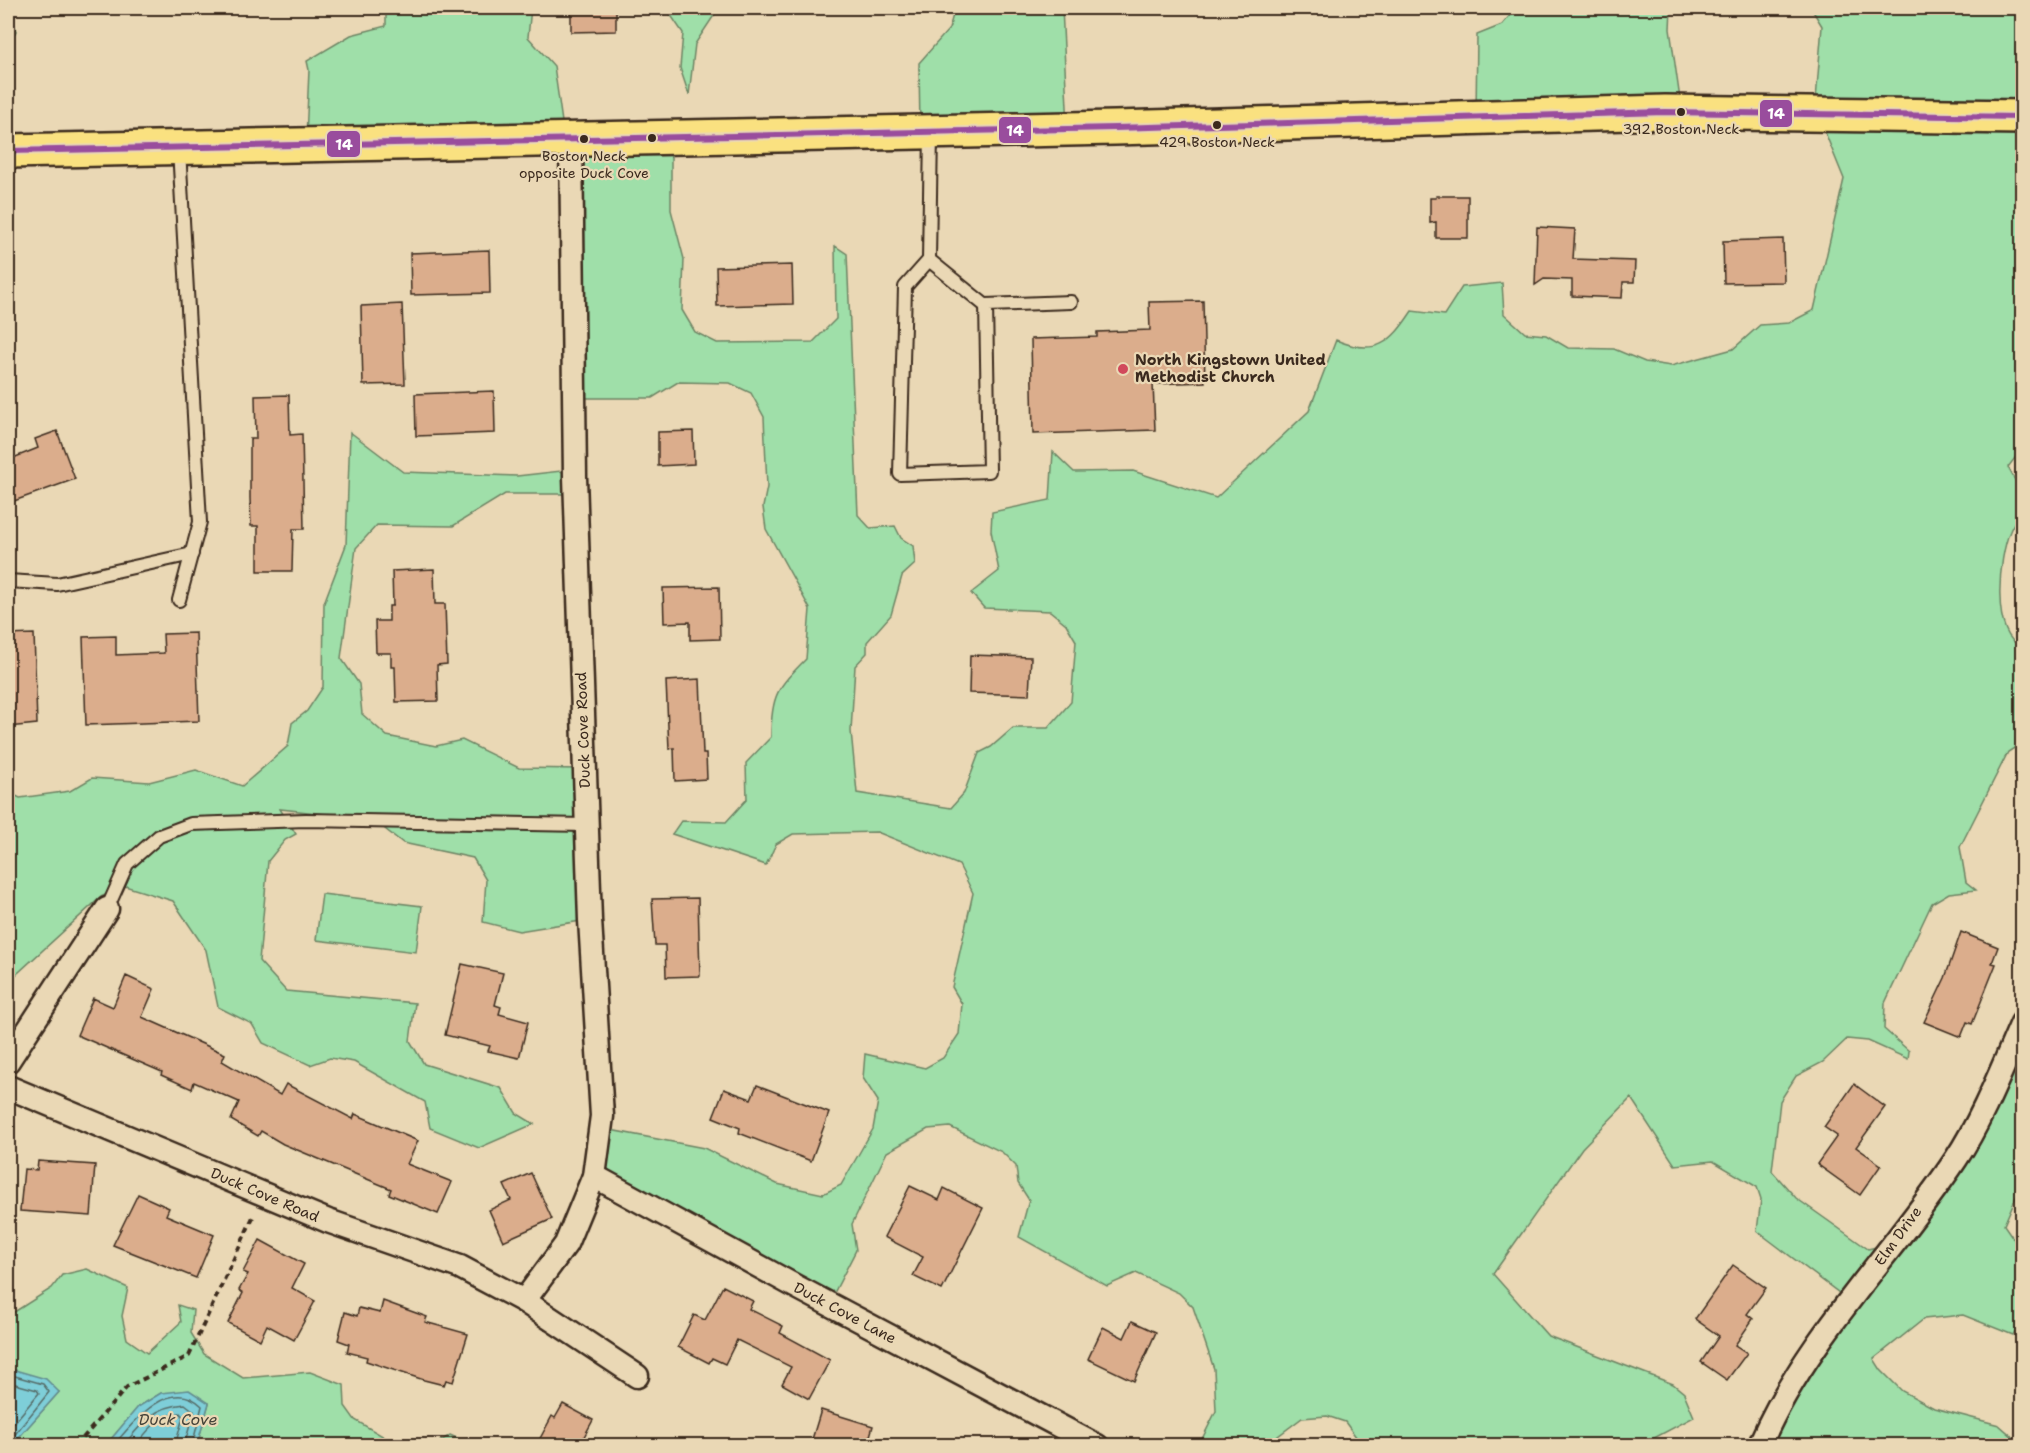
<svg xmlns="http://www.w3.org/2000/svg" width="2030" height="1453" font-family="'Shantell Sans',sans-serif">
<rect width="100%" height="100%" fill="#ead8b5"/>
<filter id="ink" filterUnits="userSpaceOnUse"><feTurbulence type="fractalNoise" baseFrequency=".0167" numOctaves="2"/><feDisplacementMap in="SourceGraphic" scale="12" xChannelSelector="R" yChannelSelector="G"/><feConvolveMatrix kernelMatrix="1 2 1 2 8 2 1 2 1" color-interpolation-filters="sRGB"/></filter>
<g filter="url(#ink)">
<g fill="#9fdfa9" stroke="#6d8464" stroke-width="1.5">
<path d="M 8,8 L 10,8 L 16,31 L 8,47 Z"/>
<path d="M 386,8 L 531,8 L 528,37 L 554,66 L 564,136 L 306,138 L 309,70 L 307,61 L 351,35 L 386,26 Z"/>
<path d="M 666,8 L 719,8 L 695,44 L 689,95 L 680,68 L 683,33 Z"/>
<path d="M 955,8 L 1062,8 L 1068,127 L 920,130 L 919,63 L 949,29 Z"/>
<path d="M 1516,8 L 1671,8 L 1670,29 L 1681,106 L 1476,114 L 1477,35 L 1502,25 Z"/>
<path d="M 1811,8 L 2019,8 L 2022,20 L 2022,449 L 2008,467 C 2013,478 2025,493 2022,506 C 2021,515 2013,523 2010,531 C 1999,557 1990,635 2022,647 L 2022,743 L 2008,752 L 1960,847 L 1966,882 L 1976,890 L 1949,893 L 1932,903 L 1885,1003 L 1884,1029 L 1909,1051 L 1908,1059 L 1868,1041 L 1847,1039 L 1823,1062 L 1796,1076 L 1780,1101 L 1772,1171 L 1796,1198 L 1868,1249 L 1876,1247 L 1946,1156 L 2022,1007 L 2022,1194 L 2016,1197 L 2004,1225 L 2022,1251 L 2022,1318 L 2013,1335 L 1963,1315 L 1924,1319 L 1874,1359 L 1881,1370 L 1902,1391 L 1934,1408 L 1999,1425 L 2022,1445 L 1759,1445 L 1762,1426 L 1790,1362 L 1839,1293 L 1757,1231 L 1761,1199 L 1757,1187 L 1713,1161 L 1675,1165 L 1631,1098 L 1582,1148 L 1493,1274 L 1548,1336 L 1673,1384 L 1684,1393 L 1694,1417 L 1641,1445 L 1362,1445 L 1345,1422 L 1327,1416 L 1302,1418 L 1266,1445 L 1199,1445 L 1216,1411 L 1214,1369 L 1193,1307 L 1179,1293 L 1136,1273 L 1107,1286 L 1019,1237 L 1029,1200 L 1018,1183 L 1016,1166 L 1002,1152 L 950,1127 L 928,1129 L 887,1152 L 852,1224 L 856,1250 L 831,1299 L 601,1179 L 610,1130 L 704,1148 L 777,1184 L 823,1194 L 841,1185 L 873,1129 L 878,1101 L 863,1078 L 865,1054 L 925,1068 L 943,1058 L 959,1034 L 962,1004 L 952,987 L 973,893 L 959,865 L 877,832 L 793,834 L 776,844 L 766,865 L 672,834 L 681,821 L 726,822 L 747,799 L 746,763 L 771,737 C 771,695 777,688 806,659 L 810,609 L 766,529 L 763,507 L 767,487 L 764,417 L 751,393 L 730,383 L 678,382 L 652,398 L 581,398 L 580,137 L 671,140 L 671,210 L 684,259 L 682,310 L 695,332 L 717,343 L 813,342 L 836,319 L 835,246 L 847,254 L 858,515 L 870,528 L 895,526 L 901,538 L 913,546 L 915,564 L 902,576 L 891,615 L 867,642 L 867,653 L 855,666 L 851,731 L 857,793 L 951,808 L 964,793 L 979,753 L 991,747 L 1013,728 L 1048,728 L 1071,702 L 1076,641 L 1066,624 L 1050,611 L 984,608 L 971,593 L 999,571 L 991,531 L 992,512 L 1050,500 L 1053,452 L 1074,472 L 1133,471 L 1216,498 L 1309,411 L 1336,340 C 1376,357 1391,343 1412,311 L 1444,315 L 1462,287 L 1502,283 L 1504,314 L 1525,333 L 1546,335 L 1568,348 L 1614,349 L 1645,362 L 1671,366 L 1733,349 L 1760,325 L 1789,323 L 1814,310 L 1844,179 L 1818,115 L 1816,100 L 1822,26 Z"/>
<path d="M 350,432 L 403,472 L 517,476 L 570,470 L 575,494 L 505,494 L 453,526 L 377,525 L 356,548 L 341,658 L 359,684 L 362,714 L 387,736 L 436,746 L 462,740 L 519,768 L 581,769 L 593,919 L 519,931 L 483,922 L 486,880 L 473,858 L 403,843 L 372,819 L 280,809 L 296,834 L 285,840 L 268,861 L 259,961 L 286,991 L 415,1003 L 410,1041 L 424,1064 L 501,1088 L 516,1113 L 534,1124 L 479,1148 L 430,1128 L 425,1102 L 354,1062 L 330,1058 L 310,1065 L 263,1043 L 252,1024 L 218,1007 L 206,950 L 173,901 L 125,886 L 101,897 L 8,982 L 8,792 L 20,798 L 70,791 L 92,778 L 149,782 L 196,770 L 242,786 L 288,746 L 292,723 L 307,711 L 323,687 L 324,603 L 346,545 Z"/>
<path d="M 322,894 L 422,906 L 416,952 L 316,940 Z"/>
<path d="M 87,1269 L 128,1288 L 122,1316 L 127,1339 L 147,1353 L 181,1322 L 178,1305 L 193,1310 L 191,1333 L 204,1354 L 243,1378 L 310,1372 L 344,1385 L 345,1406 L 355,1420 L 398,1445 L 197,1445 L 209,1403 L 161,1393 L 138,1407 L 106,1445 L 12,1445 L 59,1392 L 8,1368 L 8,1316 L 52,1288 L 62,1275 Z"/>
<path d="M 450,1435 L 472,1445 L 435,1445 Z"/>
</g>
<g fill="#7eced8" stroke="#638c8e" stroke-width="1.5">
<path d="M 8,1368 L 46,1379 L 59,1392 L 12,1445 L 8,1445 Z"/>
<path d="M 189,1390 L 209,1403 L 197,1445 L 106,1445 L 138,1407 L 161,1393 Z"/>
</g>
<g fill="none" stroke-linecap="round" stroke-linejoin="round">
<g stroke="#566c68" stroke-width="1.5">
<path d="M 8,1374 L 43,1384 L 49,1392 L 8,1443"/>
<path d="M 8,1382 L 37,1390 L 39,1393 L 8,1430"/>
<path d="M 113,1446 C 133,1422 170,1375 202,1406 L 192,1446"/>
<path d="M 123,1446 C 143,1422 153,1407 185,1404 L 194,1411 L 184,1446"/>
<path d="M 135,1446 C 148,1430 159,1415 180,1413 L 183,1417 L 175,1446"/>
</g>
</g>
<g fill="#dbad8c" stroke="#3b2a1e" stroke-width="1.5">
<path d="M 571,8 L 616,8 L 616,31 L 571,32 Z"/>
<path d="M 1436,196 L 1468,196 L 1468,238 L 1436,238 L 1436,222 L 1430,223 L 1430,198 L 1436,198 Z"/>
<path d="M 1537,227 L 1575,229 L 1573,259 L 1635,261 L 1634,282 L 1623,282 L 1622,298 L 1572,296 L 1572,280 L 1544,279 L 1535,285 Z"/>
<path d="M 1783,239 L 1784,282 L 1724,283 L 1723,241 Z"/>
<path d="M 489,250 L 490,293 L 411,295 L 410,253 Z"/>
<path d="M 792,265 L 793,304 L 717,306 L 716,267 Z"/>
<path d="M 1203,301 L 1205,382 L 1153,384 L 1155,430 L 1033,434 L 1031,339 L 1097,337 L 1097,332 L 1150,330 L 1149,302 Z"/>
<path d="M 402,304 L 405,384 L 363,385 L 361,306 Z"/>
<path d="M 494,391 L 495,433 L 416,436 L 415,394 Z"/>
<path d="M 289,395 L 290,435 L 302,434 L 304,529 L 293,529 L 292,571 L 258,571 L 258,526 L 251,526 L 250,498 L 250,439 L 256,439 L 255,396 Z"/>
<path d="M 57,431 L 75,479 L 14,501 L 8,483 L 8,460 L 38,448 L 35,439 Z"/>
<path d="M 693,431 L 694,464 L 658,466 L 658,432 Z"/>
<path d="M 434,569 L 435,604 L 445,604 L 447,664 L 437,665 L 438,701 L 396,702 L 395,667 L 391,667 L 391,653 L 376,653 L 375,621 L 389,621 L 389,606 L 393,606 L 392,571 Z"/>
<path d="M 719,587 L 720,639 L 690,640 L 690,622 L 664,623 L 663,588 Z"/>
<path d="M 196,633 L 199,721 L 86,725 L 83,637 L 116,636 L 116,655 L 164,653 L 163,634 Z"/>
<path d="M 34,634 L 37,724 L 8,727 L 8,635 Z"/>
<path d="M 970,655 L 1031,657 L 1029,695 L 969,693 Z"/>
<path d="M 700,679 L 703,754 L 706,754 L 707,779 L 675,781 L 674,748 L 669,749 L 666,681 Z"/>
<path d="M 698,898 L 700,976 L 666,977 L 665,945 L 655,945 L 652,899 Z"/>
<path d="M 1961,932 L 1998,947 L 1992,963 L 1996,964 L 1972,1024 L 1967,1022 L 1961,1037 L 1924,1022 L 1945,978 Z"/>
<path d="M 462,964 L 503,973 L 495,1005 L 501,1007 L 499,1014 L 528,1022 L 519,1058 L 488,1051 L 490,1046 L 445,1035 Z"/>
<path d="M 126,976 L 154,989 L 142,1017 L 225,1054 L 222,1061 L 280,1095 L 286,1084 L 353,1119 L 355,1114 L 418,1141 L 407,1164 L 452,1182 L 438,1214 L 389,1194 L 391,1189 L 283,1144 L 261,1131 L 258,1136 L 231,1120 L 239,1102 L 194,1082 L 192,1089 L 161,1075 L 162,1072 L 77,1035 L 93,998 L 113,1007 Z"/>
<path d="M 1854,1084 L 1885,1107 L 1856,1147 L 1881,1165 L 1860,1195 L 1817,1164 L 1837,1136 L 1824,1127 Z"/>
<path d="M 757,1085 L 829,1113 L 811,1161 L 739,1133 L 740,1128 L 713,1117 L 724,1089 L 751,1099 Z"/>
<path d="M 38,1161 L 95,1165 L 91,1216 L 20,1211 L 24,1169 L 37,1170 Z"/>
<path d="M 531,1173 L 552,1219 L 503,1241 L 489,1210 L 511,1200 L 504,1185 Z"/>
<path d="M 910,1186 L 939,1200 L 944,1188 L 983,1208 L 942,1290 L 913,1276 L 923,1257 L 884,1237 Z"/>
<path d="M 138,1194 L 169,1208 L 166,1215 L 214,1235 L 196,1278 L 113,1245 Z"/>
<path d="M 260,1240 L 304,1264 L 292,1288 L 315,1301 L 294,1340 L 267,1325 L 260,1340 L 228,1323 L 243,1293 L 239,1290 L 248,1274 L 243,1272 Z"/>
<path d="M 1733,1265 L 1766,1288 L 1747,1314 L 1753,1319 L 1735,1345 L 1747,1353 L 1727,1380 L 1701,1362 L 1719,1336 L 1695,1319 Z"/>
<path d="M 723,1286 L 753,1301 L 749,1309 L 783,1326 L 780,1333 L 830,1360 L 809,1399 L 782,1384 L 791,1367 L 737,1340 L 725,1364 L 712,1358 L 709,1363 L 678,1347 L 694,1315 L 705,1320 Z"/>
<path d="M 383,1301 L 427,1317 L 425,1322 L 468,1334 L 453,1382 L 446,1380 L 444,1385 L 424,1380 L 366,1361 L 367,1357 L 347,1352 L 349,1344 L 338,1340 L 345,1312 L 357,1316 L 359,1308 L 380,1313 Z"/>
<path d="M 1132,1321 L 1156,1332 L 1134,1381 L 1088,1359 L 1103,1327 L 1124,1338 Z"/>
<path d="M 563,1404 L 593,1420 L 579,1446 L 536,1446 L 552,1416 L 555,1418 Z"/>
<path d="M 821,1410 L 873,1426 L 867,1446 L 810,1446 Z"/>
</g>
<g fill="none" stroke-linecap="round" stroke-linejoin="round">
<g stroke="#3b2a1e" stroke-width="16">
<g id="service">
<path d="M 931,132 L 929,260 L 905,287 L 900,474 L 989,471 L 986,305 L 1071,302"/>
<path d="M 929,260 L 986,306"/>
<path d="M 8,581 L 57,584 L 192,554"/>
<path d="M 179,600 L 200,522 L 179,149"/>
<path d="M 107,909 L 127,864 L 159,836 L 191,824 L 306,820 L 586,825"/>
</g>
</g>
<g stroke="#3b2a1e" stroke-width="27">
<g id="minor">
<path d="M 8,1061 L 107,909"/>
<path d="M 8,1087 L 328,1221 L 460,1267 L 524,1301 L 637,1376"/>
<path d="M 594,1176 L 795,1286 L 1097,1446"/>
<path d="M 524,1301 L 566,1244 L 594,1176 L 602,1116 L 590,920 L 575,477 L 571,139"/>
<path d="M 1762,1440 C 1808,1336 1893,1254 1956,1159 C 1982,1120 2003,1066 2022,1023"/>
</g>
</g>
<g stroke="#3b2a1e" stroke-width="38">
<path id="primary" d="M 8,151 L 1115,128 L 1665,112 L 2022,117"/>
</g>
<path stroke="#3b2a1e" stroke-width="4" stroke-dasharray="6 4.5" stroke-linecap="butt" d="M 76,1446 L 127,1387 L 189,1356 L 253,1217"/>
<use href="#service" stroke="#ead8b5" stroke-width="12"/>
<use href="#minor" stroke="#ead8b5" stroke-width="22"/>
<use href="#primary" stroke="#fae180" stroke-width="33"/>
<g stroke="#ead8b5" stroke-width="10">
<path id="bus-1" d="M 8,151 L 1115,128 L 1665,112 L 2022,117"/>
</g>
<use href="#bus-1" stroke="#994d9d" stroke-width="6"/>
</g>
</g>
<g fill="#3b2a1e" stroke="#ead8b5" stroke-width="2">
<circle cx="1681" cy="112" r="5"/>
<circle cx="1217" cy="125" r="5"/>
<circle cx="652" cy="138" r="5"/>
<circle cx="584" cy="139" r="5"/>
</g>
<circle fill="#d1495b" stroke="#ead8b5" stroke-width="2" cx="1123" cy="369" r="6"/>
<g text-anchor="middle" stroke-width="4.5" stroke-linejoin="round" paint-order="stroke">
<g font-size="14" fill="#3b2a1e" stroke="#ead8b5">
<text x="1681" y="134">392 Boston Neck</text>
<text x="1217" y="147">429 Boston Neck</text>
<text x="584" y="161">Boston Neck<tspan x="584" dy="17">opposite Duck Cove</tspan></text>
</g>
<g font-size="15" font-weight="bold" fill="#3b2a1e" stroke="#ead8b5" text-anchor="start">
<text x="1135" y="365">North Kingstown United<tspan x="1135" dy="17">Methodist Church</tspan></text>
</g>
<g font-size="15" fill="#3b2a1e" stroke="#ead8b5">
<text transform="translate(583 730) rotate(-92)" y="5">Duck Cove Road</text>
<text transform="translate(265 1195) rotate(23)" y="5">Duck Cove Road</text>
<text transform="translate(1898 1236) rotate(-54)" y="5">Elm Drive</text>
<text transform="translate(845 1313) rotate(28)" y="5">Duck Cove Lane</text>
</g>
<g font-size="16" font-style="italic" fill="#45433a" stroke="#ead8b5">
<text x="178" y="1425">Duck Cove</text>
</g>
</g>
<g stroke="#ead8b5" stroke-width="2">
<rect x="1759" y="99" width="34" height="29" rx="6" fill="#994d9d"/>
<rect x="998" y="116" width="34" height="28" rx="6" fill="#994d9d"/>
<rect x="326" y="130" width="35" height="28" rx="6" fill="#994d9d"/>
</g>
<g font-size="16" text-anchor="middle" font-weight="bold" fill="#fff">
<text x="1776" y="119">14</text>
<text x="1015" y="136">14</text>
<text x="344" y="150">14</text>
</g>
<rect width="2030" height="1453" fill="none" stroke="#ead8b5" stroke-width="30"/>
<rect x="15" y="15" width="2000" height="1423" fill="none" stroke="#3b2a1e" stroke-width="2" filter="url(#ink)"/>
</svg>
